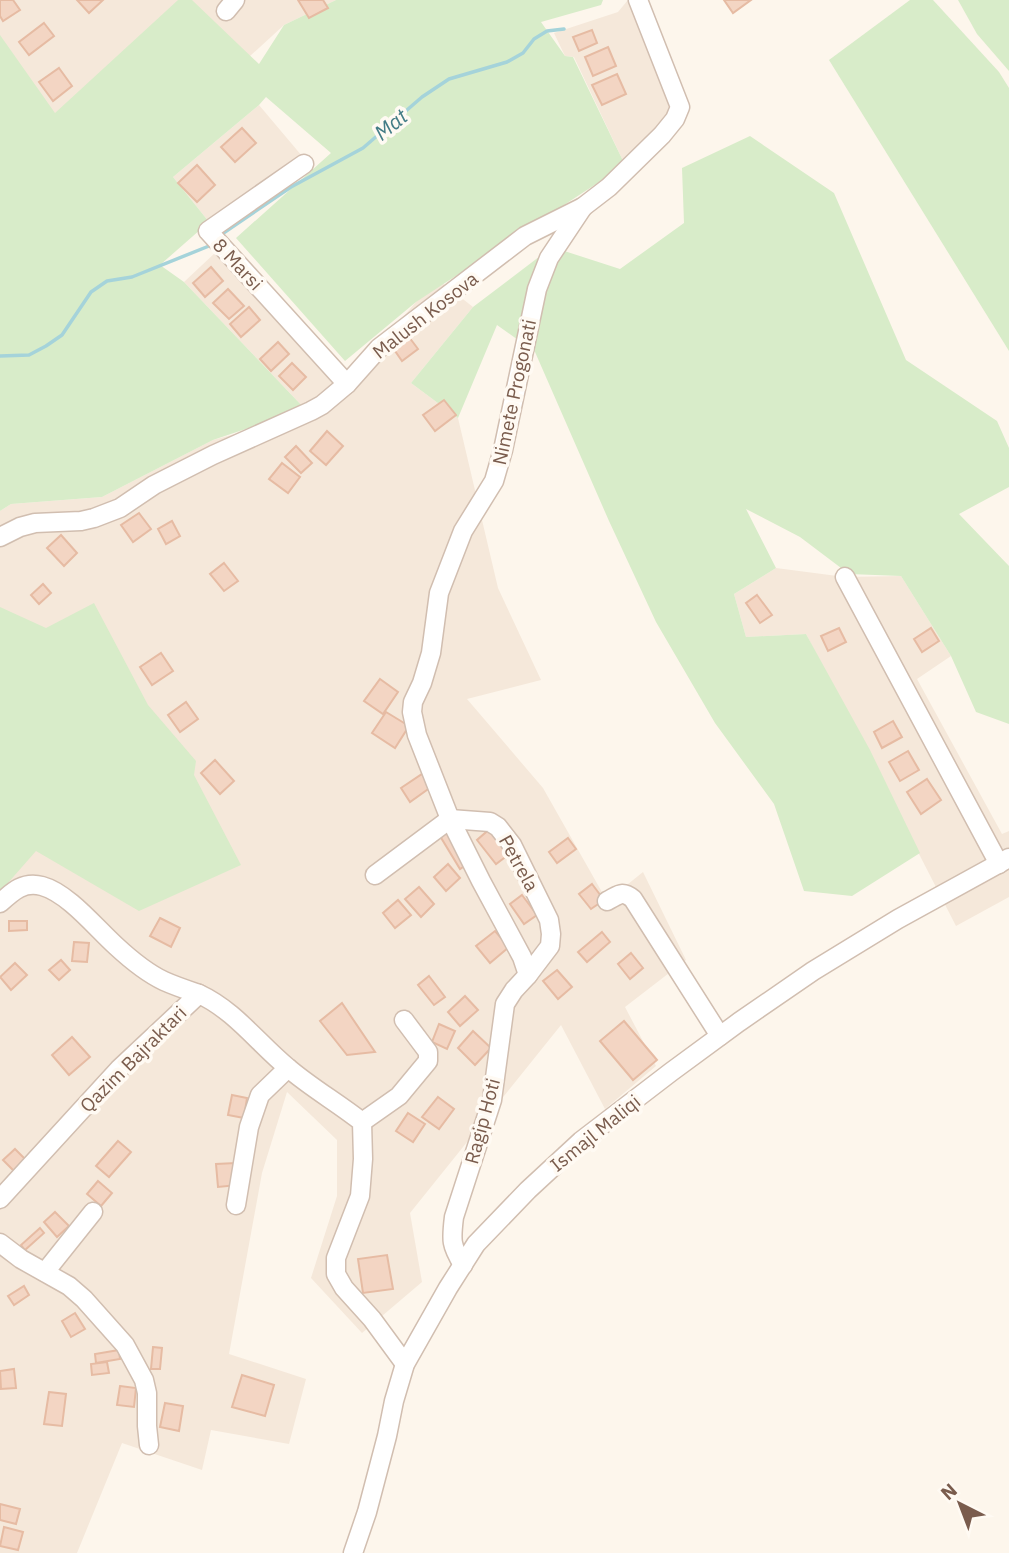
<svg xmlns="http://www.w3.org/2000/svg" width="1009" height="1553" font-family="'IBM Plex Sans',sans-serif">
<rect width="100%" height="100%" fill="#fdf6ec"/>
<g fill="#f5e8da">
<path d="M 0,0 L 336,0 L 284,25 L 146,151 L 0,159 Z"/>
<path d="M 628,0 L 641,0 L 679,108 L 625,165 L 574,57 L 565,56 L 554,33 L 618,12 Z"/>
<path d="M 259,105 L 302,156 L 238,204 L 234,201 L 209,222 L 173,177 Z"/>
<path d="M 217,251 L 337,383 L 305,409 L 184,282 Z"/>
<path d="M 436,278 L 473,307 L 411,383 L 458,418 L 498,588 L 541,680 L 467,699 L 543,788 L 607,901 L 643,872 L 686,960 L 625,1007 L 656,1066 L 605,1109 L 561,1025 L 410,1213 L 422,1282 L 362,1333 L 311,1278 L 337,1196 L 337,1140 L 287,1092 L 262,1173 L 229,1354 L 306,1379 L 289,1444 L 211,1430 L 202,1470 L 122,1443 L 77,1553 L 0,1553 L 0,511 L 11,504 L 102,497 L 213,440 L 300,416 L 347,384 Z"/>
<path d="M 776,568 L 845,577 L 901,576 L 951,656 L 917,679 L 1002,834 L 1009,831 L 1009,897 L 956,926 L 806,634 L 746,637 L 734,594 Z"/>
</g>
<g fill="#d8ecc9">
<path d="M 178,0 L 192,0 L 259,64 L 284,25 L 336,0 L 603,0 L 601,5 L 541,22 L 565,56 L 573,57 L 625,165 L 416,302 L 345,361 L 236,238 L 331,153 L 266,97 L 259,105 L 173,177 L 209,222 L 160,265 L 184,282 L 305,409 L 213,440 L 102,497 L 11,504 L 0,511 L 0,35 L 55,113 Z"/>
<path d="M 910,0 L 933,0 L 999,72 L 1009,88 L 1009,351 L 829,60 Z"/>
<path d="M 958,0 L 1009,0 L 1009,71 L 977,34 Z"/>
<path d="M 750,136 L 834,193 L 906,360 L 997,421 L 1009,448 L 1009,487 L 959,514 L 1009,566 L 1009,724 L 976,712 L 951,656 L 901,576 L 849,574 L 800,537 L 746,509 L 776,568 L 734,594 L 746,637 L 806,634 L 870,750 L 920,853 L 852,896 L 804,891 L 774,804 L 715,723 L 656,622 L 609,521 L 535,352 L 497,325 L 458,418 L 411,383 L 473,307 L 552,247 L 620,269 L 684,223 L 682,168 Z"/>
<path d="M 94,603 L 148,705 L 196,761 L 194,775 L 241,865 L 139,911 L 36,851 L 0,892 L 0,607 L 46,628 Z"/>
</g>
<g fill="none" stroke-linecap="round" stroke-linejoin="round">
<g stroke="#a5d3da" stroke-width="3.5">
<path d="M 222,234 L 291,187 L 363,148 L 422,97 L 449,79 L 507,62 L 523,53 L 534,39 L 547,31 L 564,29"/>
<path d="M 0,356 L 29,355 L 46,346 L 62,335 L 91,292 L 107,281 L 132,277 L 209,246"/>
</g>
</g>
<g fill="#f3d5c3" stroke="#e6bba3" stroke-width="2">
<path d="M 0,0 L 13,0 L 20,10 L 3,21 L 0,16 Z"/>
<path d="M 77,0 L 103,0 L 89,13 Z"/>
<path d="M 298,0 L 323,0 L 328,8 L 309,18 Z"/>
<path d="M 724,0 L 751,0 L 733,13 Z"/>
<path d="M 44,23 L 54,36 L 29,55 L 19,42 Z"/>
<path d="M 592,30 L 597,43 L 579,51 L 573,37 Z"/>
<path d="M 608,47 L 616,66 L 593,76 L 585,57 Z"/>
<path d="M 59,68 L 72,86 L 53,101 L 39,82 Z"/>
<path d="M 617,74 L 626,94 L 602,105 L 592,85 Z"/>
<path d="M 242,128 L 256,143 L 235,162 L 221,147 Z"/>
<path d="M 197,165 L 215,185 L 197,202 L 178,183 Z"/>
<path d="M 211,267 L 223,281 L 205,297 L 193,283 Z"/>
<path d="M 228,289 L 244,306 L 229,319 L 213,303 Z"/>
<path d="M 249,307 L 260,320 L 241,337 L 230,324 Z"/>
<path d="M 409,337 L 418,349 L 402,361 L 393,348 Z"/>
<path d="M 278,342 L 289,354 L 271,371 L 260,359 Z"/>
<path d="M 292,363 L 306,377 L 293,390 L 279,376 Z"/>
<path d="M 444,400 L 456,415 L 435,431 L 423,415 Z"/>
<path d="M 327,431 L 343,446 L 326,465 L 310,451 Z"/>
<path d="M 296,446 L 312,463 L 301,473 L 285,457 Z"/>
<path d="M 282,463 L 300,477 L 288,493 L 269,479 Z"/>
<path d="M 139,513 L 151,529 L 133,542 L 121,525 Z"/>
<path d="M 172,521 L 180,536 L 166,544 L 158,529 Z"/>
<path d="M 61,535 L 77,553 L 64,566 L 47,548 Z"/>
<path d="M 224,563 L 238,581 L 224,591 L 210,574 Z"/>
<path d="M 43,584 L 51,593 L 39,604 L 31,595 Z"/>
<path d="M 757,595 L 772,615 L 760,623 L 746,603 Z"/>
<path d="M 839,628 L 846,642 L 828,651 L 821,636 Z"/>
<path d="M 931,628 L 939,641 L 922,652 L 914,639 Z"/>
<path d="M 161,653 L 173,671 L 152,685 L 140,667 Z"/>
<path d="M 380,679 L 398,692 L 383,714 L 364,701 Z"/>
<path d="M 186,702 L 198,719 L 180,732 L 168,715 Z"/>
<path d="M 386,712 L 409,726 L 395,748 L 372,733 Z"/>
<path d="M 893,721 L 902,737 L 882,748 L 874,732 Z"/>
<path d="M 908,751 L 919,770 L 900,781 L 889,762 Z"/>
<path d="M 215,760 L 234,781 L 220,794 L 201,773 Z"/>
<path d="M 422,774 L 431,787 L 410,802 L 401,788 Z"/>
<path d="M 927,779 L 941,800 L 921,814 L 907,792 Z"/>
<path d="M 492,827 L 512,852 L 496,864 L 477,840 Z"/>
<path d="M 450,830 L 469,863 L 460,869 L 440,836 Z"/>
<path d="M 568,838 L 576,849 L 557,863 L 549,852 Z"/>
<path d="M 448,864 L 460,878 L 446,891 L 434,877 Z"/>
<path d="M 592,884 L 604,900 L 591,909 L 579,894 Z"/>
<path d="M 419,887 L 434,904 L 421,917 L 405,899 Z"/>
<path d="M 522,895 L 537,915 L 524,924 L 510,904 Z"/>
<path d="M 398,900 L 411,915 L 395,928 L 383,913 Z"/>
<path d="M 160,918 L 180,928 L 171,947 L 150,936 Z"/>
<path d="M 9,921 L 27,921 L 27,930 L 9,931 Z"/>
<path d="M 495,931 L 509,947 L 490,963 L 476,946 Z"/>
<path d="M 602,932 L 610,942 L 587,962 L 578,952 Z"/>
<path d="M 74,942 L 89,943 L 87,962 L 72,961 Z"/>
<path d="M 631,953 L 643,968 L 630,979 L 618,964 Z"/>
<path d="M 61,960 L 70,970 L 59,980 L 49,970 Z"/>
<path d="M 15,963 L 27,975 L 11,990 L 0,977 Z"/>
<path d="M 557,970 L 572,987 L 558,999 L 543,981 Z"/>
<path d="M 429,976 L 445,997 L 434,1005 L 418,985 Z"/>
<path d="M 465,996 L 478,1010 L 460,1026 L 448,1012 Z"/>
<path d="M 342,1003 L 375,1052 L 347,1055 L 320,1021 Z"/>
<path d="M 624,1021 L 657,1060 L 633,1080 L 600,1041 Z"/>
<path d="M 439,1024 L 455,1031 L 447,1049 L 432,1042 Z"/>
<path d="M 473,1031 L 491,1048 L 475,1065 L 458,1048 Z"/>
<path d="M 72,1037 L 90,1057 L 69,1075 L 52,1055 Z"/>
<path d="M 232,1095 L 247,1098 L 244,1118 L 228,1115 Z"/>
<path d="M 438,1097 L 454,1109 L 439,1129 L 422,1117 Z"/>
<path d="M 408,1113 L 425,1124 L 413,1142 L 396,1131 Z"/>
<path d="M 118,1141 L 131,1152 L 109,1177 L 96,1166 Z"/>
<path d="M 15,1149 L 27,1161 L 15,1172 L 3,1160 Z"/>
<path d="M 236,1163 L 237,1185 L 218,1187 L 216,1164 Z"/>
<path d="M 98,1181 L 112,1193 L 101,1206 L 87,1194 Z"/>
<path d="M 55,1212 L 69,1226 L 57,1237 L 44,1222 Z"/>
<path d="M 40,1228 L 44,1233 L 25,1250 L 21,1245 Z"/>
<path d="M 387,1255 L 393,1289 L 363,1293 L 358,1259 Z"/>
<path d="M 24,1286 L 29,1295 L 14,1305 L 8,1296 Z"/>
<path d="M 75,1313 L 85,1329 L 71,1337 L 62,1321 Z"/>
<path d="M 153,1347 L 162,1348 L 160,1369 L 151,1369 Z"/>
<path d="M 119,1350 L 120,1359 L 96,1363 L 95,1354 Z"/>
<path d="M 107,1362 L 109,1373 L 92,1375 L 91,1364 Z"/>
<path d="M 14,1369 L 16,1388 L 1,1389 L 0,1371 Z"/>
<path d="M 242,1375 L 274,1385 L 265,1416 L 232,1407 Z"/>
<path d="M 120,1386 L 136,1388 L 134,1407 L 117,1405 Z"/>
<path d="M 49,1392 L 66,1394 L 62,1426 L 44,1424 Z"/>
<path d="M 165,1403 L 183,1406 L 179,1431 L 160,1427 Z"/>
<path d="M 0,1504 L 20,1509 L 16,1524 L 0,1520 Z"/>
<path d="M 4,1527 L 23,1532 L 18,1550 L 0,1546 Z"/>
</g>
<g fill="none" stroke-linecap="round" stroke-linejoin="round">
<g stroke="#d1beb0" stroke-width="21">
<g id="minor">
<path d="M 226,11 L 235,0"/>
<path d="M 304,164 L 208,231 L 347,384"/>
<path d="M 0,537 L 20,527 L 35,523 L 81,521 L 94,518 L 120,508 L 154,485 L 213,455 L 311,411 L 322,405 L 347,384 L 379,348 L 525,236 L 583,207 L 609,187 L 662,135 L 675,119 L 680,107 L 638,0"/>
<path d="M 845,577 L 999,864"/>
<path d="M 375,875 L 450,819 L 490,822 L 498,827 L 512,845 L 549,920 L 551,934 L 550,946 L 528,975 L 514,990 L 505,1004 L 492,1100 L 454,1217 C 451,1241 451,1245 463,1265"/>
<path d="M 607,901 C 619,895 622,890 633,899 L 720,1036"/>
<path d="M 0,903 C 13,891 24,881 42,886 C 68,893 96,928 116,946 C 130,959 147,973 164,981 C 175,986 187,990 199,994"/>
<path d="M 528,975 L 522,957 L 481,881 L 450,819 L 417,735 L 412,712 L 413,702 L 422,683 L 431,653 L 439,593 L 463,531 L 494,481 L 503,450 L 537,289 L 549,258 L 583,207"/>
<path d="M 362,1122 L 399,1096 L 428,1061 L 428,1052 L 404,1020"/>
<path d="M 0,1199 L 119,1069 L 199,994 C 234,1010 258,1043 287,1067 C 310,1087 338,1103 362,1122 L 363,1159 L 360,1196 L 336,1258 L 336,1274 L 344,1288 L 372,1319 L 405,1364"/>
<path d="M 236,1205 L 249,1127 L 260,1095 L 288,1068"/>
<path d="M 0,1243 L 21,1259 L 69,1286 L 84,1299 L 125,1345 L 144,1380 L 147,1393 L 147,1426 L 149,1445"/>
<path d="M 45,1272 L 93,1212"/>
<path d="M 353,1553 L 367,1512 L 387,1436 L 394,1401 L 405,1364 L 448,1288 L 476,1244 L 528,1190 L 581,1141 L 671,1072 L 739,1022 L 813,971 L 898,919 L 1009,858"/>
</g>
</g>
<use href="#minor" stroke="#fff" stroke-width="18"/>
</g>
<g text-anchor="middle" stroke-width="7" stroke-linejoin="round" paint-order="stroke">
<g font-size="19" fill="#7a5c4d" stroke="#fffaf3">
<text transform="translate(238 264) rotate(47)" y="7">8 Marsi</text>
<text transform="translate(425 315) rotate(-38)" y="7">Malush Kosova</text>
<text transform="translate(514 392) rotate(-78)" y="7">Nimete Progonati</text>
<text transform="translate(519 863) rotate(61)" y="7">Petrela</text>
<text transform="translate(133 1059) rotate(-45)" y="7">Qazim Bajraktari</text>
<text transform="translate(482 1121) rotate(-75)" y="7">Ragip Hoti</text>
<text transform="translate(595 1133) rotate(-39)" y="7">Ismajl Maliqi</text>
</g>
<g font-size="21" font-style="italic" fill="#437c86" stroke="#fffaf3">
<text transform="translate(391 125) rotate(-39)" y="7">Mat</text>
</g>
</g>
<g transform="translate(960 1504) rotate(318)" stroke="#fffaf3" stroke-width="5" paint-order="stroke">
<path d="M0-5L12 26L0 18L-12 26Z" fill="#7a5c4d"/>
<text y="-10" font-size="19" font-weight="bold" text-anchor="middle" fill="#7a5c4d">N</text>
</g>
</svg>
